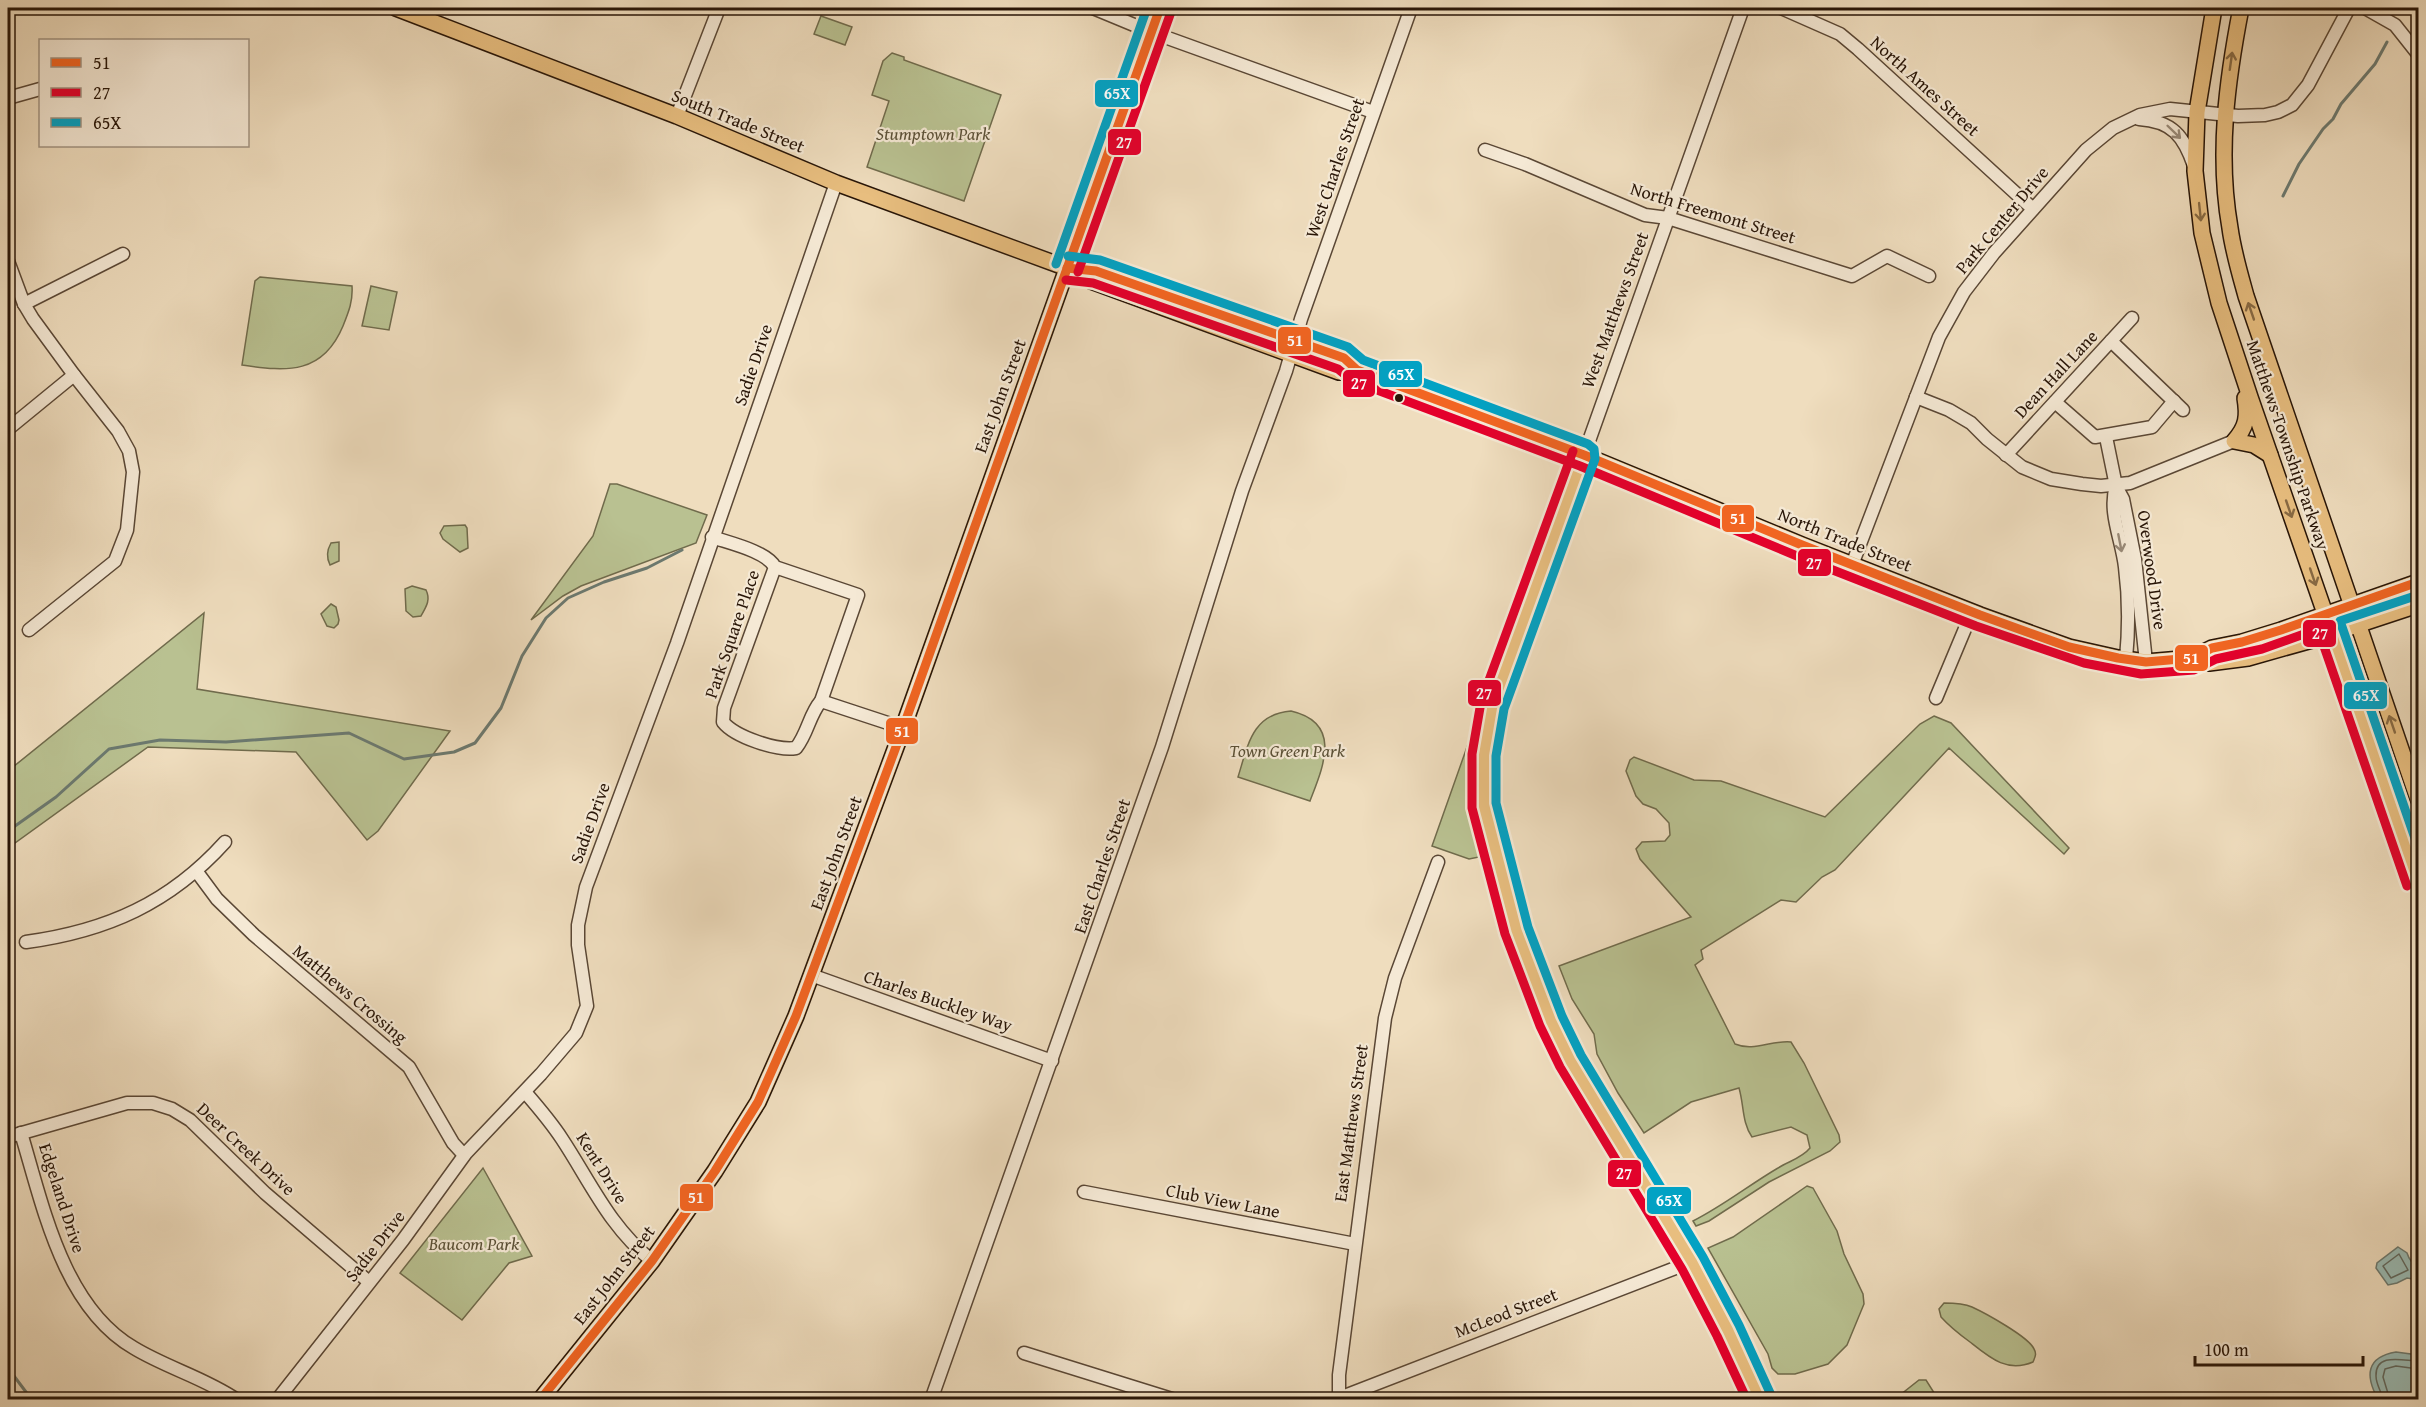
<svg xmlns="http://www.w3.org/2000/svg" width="2426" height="1407" font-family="'Gentium Book Plus',serif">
<rect width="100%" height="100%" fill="#efddbe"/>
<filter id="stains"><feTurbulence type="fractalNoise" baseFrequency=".00333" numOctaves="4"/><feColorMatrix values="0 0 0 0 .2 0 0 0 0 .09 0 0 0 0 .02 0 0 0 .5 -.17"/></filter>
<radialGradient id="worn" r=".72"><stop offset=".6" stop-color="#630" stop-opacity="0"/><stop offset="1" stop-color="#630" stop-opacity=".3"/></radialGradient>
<g fill="#b9c191" stroke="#706b4c" stroke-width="1.5">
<path d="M 821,16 L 852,27 L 845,45 L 814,34 Z"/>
<path d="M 892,53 L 904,57 L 904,60 L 1001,95 L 964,201 L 867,167 L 889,101 L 872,95 L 883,61 Z"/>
<path d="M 260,277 L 352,286 C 353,301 349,311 343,326 C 323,374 288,372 242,365 L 255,281 Z"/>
<path d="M 371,286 L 397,292 L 389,330 L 362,326 Z"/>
<path d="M 610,484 L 617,484 L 707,515 L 696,543 L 581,586 L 563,596 L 531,620 L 593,536 Z"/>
<path d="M 465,525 L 467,528 L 468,548 L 460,552 L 443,539 L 440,533 L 444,526 Z"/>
<path d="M 339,542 L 339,561 L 330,565 C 326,557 327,550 331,543 Z"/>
<path d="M 412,586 L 426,590 C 431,600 426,607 421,616 L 413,617 L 406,611 L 405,589 Z"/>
<path d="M 331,604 L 336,607 L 339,620 L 338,624 L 334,628 L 327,626 L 321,614 Z"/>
<path d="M 204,613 L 197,689 L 450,731 L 378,831 L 367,840 L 296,752 L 148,747 L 8,848 L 8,771 Z"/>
<path d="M 1291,711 C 1343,723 1323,767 1310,801 L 1238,777 C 1248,745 1252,714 1291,711 Z"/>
<path d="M 1934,716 L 1951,723 L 2069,848 L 2064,854 L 1949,748 L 1835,870 L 1822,877 L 1796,902 L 1781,900 L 1701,950 L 1703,959 L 1695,965 L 1735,1044 C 1754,1052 1771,1040 1791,1042 L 1804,1063 L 1839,1135 L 1840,1142 L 1830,1151 L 1769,1182 L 1709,1221 L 1696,1226 L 1693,1221 C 1723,1206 1749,1185 1778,1168 C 1789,1161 1802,1158 1810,1148 L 1807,1135 L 1791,1127 L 1752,1137 C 1742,1123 1744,1105 1739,1088 L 1691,1102 L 1644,1133 L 1618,1093 L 1597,1054 L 1594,1034 L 1572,999 L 1559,966 L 1691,917 L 1640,859 L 1636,849 L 1642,842 L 1665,841 L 1670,835 L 1669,823 L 1656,809 L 1643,804 L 1636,796 L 1626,771 L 1630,760 L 1634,757 L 1694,780 L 1721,781 L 1825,817 L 1920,724 Z"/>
<path d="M 1473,730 L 1470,796 L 1484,856 L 1469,859 L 1432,846 Z"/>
<path d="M 483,1168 L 532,1256 L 509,1263 L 462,1320 L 400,1273 Z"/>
<path d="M 1807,1186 L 1813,1188 L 1837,1231 L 1844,1254 L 1863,1294 L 1864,1304 L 1847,1345 L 1828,1364 L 1795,1374 L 1778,1374 L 1772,1368 L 1768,1354 L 1708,1248 L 1733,1237 Z"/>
<path d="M 1944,1303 C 1953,1303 1963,1303 1972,1307 C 1985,1313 2029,1337 2034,1349 C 2037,1354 2035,1357 2033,1362 C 2007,1373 1990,1358 1970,1342 C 1959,1334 1950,1327 1941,1317 L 1939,1309 Z"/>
<path d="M 1919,1380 L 1926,1380 L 1938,1399 L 1895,1399 Z"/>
</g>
<g fill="#9abbb4" stroke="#6c796f" stroke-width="1.5">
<path d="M 2398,1247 L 2407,1253 C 2409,1260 2412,1261 2415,1267 C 2419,1274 2419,1282 2418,1291 L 2413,1279 L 2407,1278 L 2397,1283 L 2388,1285 L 2376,1268 L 2377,1263 Z"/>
<path d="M 2396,1352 L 2418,1355 L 2418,1399 L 2378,1399 C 2365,1376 2366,1357 2396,1352 Z"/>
</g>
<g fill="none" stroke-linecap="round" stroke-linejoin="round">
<g stroke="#61685e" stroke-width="1.5">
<path d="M 2399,1254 L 2408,1270 L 2391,1278 L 2383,1266 Z"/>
<path d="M 2383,1400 C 2382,1392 2376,1385 2376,1376 C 2375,1352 2404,1361 2418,1361"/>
<path d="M 2390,1400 L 2383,1377 L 2385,1369 L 2396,1366 L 2418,1369"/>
</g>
<g stroke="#6c796f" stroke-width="3">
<path d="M 2283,196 L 2299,164 L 2323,129 L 2333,119 L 2341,104 L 2375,64 L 2387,42"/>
<path d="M 8,831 L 56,797 L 109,749 L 160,740 L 226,742 L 349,733 L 404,759 L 454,752 L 475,743 L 501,708 L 522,656 L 546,618 L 568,598 L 604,582 L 647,568 L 682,550"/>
<path d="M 8,1368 L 32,1400"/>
</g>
<g stroke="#5a4735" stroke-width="15">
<g id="minor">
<path d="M 1093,8 L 1151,32 L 1373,112"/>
<path d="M 1781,8 L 1840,34 L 1858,49 L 2033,209"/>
<path d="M 2365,8 L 2395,25 L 2418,54"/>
<path d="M 8,98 L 40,89"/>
<path d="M 677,116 L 719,8"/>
<path d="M 2139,119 C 2172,121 2184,136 2194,166"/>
<path d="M 1485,150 L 1525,164 L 1645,215 L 1668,218 L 1852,276 L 1887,256 L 1929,276"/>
<path d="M 8,261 L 24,304 L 33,319 L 74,375 L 118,431 L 129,451 L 133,472 L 127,530 L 115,561 L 29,630"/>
<path d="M 24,304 L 123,254"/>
<path d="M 2111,341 L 2183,410"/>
<path d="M 1916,397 L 1949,410 L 1971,423 L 1987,439 L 2022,467 L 2051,479 L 2082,484 L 2101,486 L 2130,483 L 2234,441"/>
<path d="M 2055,402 L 2095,437 L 2152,427 L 2174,401"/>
<path d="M 8,429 L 74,375"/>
<path d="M 2106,437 L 2116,486 L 2123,499 L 2135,559 L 2146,662"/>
<path d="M 1584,455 L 1743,8"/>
<path d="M 2006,455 L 2132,318"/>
<path d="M 2116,486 C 2108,512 2122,540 2125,567 C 2129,598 2129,628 2126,659"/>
<path d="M 712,537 C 729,543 766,551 775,567 L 858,595 L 821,701 C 809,715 808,733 796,748 C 777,751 735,737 723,722 L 724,708 L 775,567"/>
<path d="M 1852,565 L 1939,337 L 1964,292 L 1994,253 L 2086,150 L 2113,128 L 2140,115 L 2170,109 L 2238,116 L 2265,115 L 2278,112 L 2292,105 L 2308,85 L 2349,8"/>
<path d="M 1936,698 L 1972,612"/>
<path d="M 821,701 L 903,728"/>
<path d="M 197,872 L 217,899 L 254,935 L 409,1067 L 453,1143 L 464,1155"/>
<path d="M 26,942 C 107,931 170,903 225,842"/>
<path d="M 811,975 L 1052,1061"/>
<path d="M 525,1092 C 538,1107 551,1122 562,1139 C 591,1183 609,1226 652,1261"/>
<path d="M 21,1133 C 43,1206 63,1307 134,1348 C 167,1368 205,1378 237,1400"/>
<path d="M 8,1137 L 127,1103 L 153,1103 L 172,1109 L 190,1120 L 265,1193 L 369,1282"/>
<path d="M 1084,1192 L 1355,1244"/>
<path d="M 1024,1353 L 1175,1400"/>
<path d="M 1339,1398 L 1339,1375 L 1385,1018 L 1395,978 L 1438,862"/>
<path d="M 277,1400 L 403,1240 L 466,1153 L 541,1074 L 576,1033 L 587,1006 L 578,945 L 578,925 L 586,887 L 677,643 L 836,183"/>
<path d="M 931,1400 L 1162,747 L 1242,491 L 1286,371 L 1301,319 L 1411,8"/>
<path d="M 1334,1400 L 1691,1262"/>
</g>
</g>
<g stroke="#281507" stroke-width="18">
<g id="major">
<path d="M 396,8 L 677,116 L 836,183 L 1067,268 L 1091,281 L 1339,372 L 1357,370"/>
<path d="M 2214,8 L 2197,112 L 2195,171 L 2202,233 L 2219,303 L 2250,397 L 2418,882"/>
<path d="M 2241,8 C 2227,80 2217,154 2230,228 C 2233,251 2240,274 2246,296 L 2418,799"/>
<path d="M 1067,268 L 1096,271 L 1344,358 L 1357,370 L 1584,455 L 1802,545 L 1980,615 L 2069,647 L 2118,658 L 2146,662 L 2192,658 L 2212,648 L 2242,642 L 2281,630 L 2418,582"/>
<path d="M 2245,398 C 2248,416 2247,427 2234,441 L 2254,445 L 2270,455"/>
<path d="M 1584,455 L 1493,705 C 1484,739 1480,771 1484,805 C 1502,888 1525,975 1565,1050 C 1580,1078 1599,1105 1615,1132 C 1667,1218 1721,1306 1760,1400"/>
<path d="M 2192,658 L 2209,663 L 2248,658 L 2312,640 L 2418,605"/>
<path d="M 540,1400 L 652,1261 L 715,1171 L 758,1102 L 796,1016 L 903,728 L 1160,8"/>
</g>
</g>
<use href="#minor" stroke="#f5e9d5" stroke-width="12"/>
<use href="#major" stroke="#e8be7f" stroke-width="15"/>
<g stroke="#f5e9d5" stroke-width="14">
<g id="bus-1">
<path d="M 1067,268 L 1096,271 L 1344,358 L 1357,370 L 1584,455 L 1802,545 L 1980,615 L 2069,647 L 2118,658 L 2146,662 L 2192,658 L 2212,648 L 2242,642 L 2281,630 L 2418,582"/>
<path d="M 540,1400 L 652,1261 L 715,1171 L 758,1102 L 796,1016 L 903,728 L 1160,8"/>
</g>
</g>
<g stroke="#f5e9d5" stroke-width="14">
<g id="bus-2">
<path d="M 1078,272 L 1171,12"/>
<path d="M 1066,280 L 1093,283 L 1338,369 L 1353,381 L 1580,466 L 1797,556 L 1976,626 L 2084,663 L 2141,674 L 2194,670 L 2216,659 L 2262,649 L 2318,629 L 2407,886"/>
<path d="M 1573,451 L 1481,702 L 1472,754 L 1472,808 L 1505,934 L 1540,1026 L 1560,1067 L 1682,1269 L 1717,1336 L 1747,1400"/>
</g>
</g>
<g stroke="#f5e9d5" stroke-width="14">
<g id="bus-3">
<path d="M 1068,256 L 1100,260 L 1348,347 L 1363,360 L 1588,444 L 1594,449 L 1595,459 L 1504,709 L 1496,756 L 1496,803 L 1528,927 L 1562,1016 L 1581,1055 L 1703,1257 L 1739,1325 L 1771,1395"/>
<path d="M 1056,264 L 1147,8"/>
<path d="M 2418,595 L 2340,621 L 2418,847"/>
</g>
</g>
<use href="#bus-1" stroke="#f26522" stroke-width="9"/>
<use href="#bus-2" stroke="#e4002b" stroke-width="9"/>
<use href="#bus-3" stroke="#02a2c4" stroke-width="9"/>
</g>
<defs><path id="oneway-shaft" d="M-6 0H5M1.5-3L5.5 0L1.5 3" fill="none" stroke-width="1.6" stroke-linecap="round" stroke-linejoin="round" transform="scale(1.5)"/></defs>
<g stroke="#886a43">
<use href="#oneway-shaft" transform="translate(2231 61) rotate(-82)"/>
<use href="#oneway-shaft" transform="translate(2200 212) rotate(84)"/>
<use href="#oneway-shaft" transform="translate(2251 311) rotate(-109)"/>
<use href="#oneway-shaft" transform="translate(2289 509) rotate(71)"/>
<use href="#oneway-shaft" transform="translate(2313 577) rotate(71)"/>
<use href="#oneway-shaft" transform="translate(2392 724) rotate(-109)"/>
</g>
<g stroke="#998a78">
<use href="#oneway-shaft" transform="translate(2174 132) rotate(44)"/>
<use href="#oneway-shaft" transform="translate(2120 543) rotate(79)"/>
</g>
<circle fill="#281507" stroke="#f5e9d5" stroke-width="2" cx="1399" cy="398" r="5"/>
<g text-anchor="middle" stroke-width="4.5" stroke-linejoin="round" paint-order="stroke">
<g font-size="18" fill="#281507" stroke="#f5e9d5">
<text transform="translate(1925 86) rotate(42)" y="6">North Ames Street</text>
<text transform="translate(738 121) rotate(22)" y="6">South Trade Street</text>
<text transform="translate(1335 168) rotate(-71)" y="6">West Charles Street</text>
<text transform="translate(1713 213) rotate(17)" y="6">North Freemont Street</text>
<text transform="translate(2002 220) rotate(-50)" y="6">Park Center Drive</text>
<text transform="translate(1615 310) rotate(-70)" y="6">West Matthews Street</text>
<text transform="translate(753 365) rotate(-71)" y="6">Sadie Drive</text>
<text transform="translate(2056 374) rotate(-47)" y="6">Dean Hall Lane</text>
<text transform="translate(1000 396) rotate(-70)" y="6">East John Street</text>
<text transform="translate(2288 445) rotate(71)" y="6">Matthews Township Parkway</text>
<text transform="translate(1845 540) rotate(22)" y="6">North Trade Street</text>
<text transform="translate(2152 570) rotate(82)" y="6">Overwood Drive</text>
<text transform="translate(732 634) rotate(-71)" y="6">Park Square Place</text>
<text transform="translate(590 823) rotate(-70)" y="6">Sadie Drive</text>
<text transform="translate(836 853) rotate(-70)" y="6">East John Street</text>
<text transform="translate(1102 866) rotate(-71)" y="6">East Charles Street</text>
<text transform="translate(350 994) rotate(40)" y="6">Matthews Crossing</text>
<text transform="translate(938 1001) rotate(19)" y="6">Charles Buckley Way</text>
<text transform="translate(1351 1123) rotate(-82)" y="6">East Matthews Street</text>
<text transform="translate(246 1149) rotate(43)" y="6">Deer Creek Drive</text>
<text transform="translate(602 1168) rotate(58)" y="6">Kent Drive</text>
<text transform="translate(62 1198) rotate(72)" y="6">Edgeland Drive</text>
<text transform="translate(1223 1201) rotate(11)" y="6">Club View Lane</text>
<text transform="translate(375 1246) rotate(-52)" y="6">Sadie Drive</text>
<text transform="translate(614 1275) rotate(-52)" y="6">East John Street</text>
<text transform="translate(1506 1313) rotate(-21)" y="6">McLeod Street</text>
</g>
<g font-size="18" font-style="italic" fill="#5b5137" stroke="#f5e9d5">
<text x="933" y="140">Stumptown Park</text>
<text x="1287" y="757">Town Green Park</text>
<text x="474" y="1250">Baucom Park</text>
</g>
</g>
<g stroke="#f5e9d5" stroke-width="2">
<rect x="1094" y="79" width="45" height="29" rx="6" fill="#02a2c4"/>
<rect x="1107" y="128" width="35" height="28" rx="6" fill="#e4002b"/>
<rect x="1277" y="326" width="35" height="29" rx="6" fill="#f26522"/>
<rect x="1378" y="360" width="45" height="28" rx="6" fill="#02a2c4"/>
<rect x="1342" y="369" width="34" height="29" rx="6" fill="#e4002b"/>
<rect x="1721" y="504" width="34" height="29" rx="6" fill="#f26522"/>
<rect x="1797" y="548" width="35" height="29" rx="6" fill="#e4002b"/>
<rect x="2302" y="619" width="35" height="29" rx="6" fill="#e4002b"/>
<rect x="2174" y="644" width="35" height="28" rx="6" fill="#f26522"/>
<rect x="1467" y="679" width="35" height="28" rx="6" fill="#e4002b"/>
<rect x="2343" y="681" width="45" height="29" rx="6" fill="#02a2c4"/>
<rect x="885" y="717" width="34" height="28" rx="6" fill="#f26522"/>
<rect x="1607" y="1159" width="35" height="29" rx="6" fill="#e4002b"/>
<rect x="679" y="1183" width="35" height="29" rx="6" fill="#f26522"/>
<rect x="1646" y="1186" width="46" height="29" rx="6" fill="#02a2c4"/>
</g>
<g font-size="16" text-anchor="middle" font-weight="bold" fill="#fff">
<text x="1117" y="99">65X</text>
<text x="1124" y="148">27</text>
<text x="1295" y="346">51</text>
<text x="1401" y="380">65X</text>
<text x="1359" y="389">27</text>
<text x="1738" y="524">51</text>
<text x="1814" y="569">27</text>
<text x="2320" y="639">27</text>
<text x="2191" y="664">51</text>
<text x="1484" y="699">27</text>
<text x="2366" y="701">65X</text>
<text x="902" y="737">51</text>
<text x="1624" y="1179">27</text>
<text x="696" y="1203">51</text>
<text x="1669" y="1206">65X</text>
</g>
<rect width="2426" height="1407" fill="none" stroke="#efddbe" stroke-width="30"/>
<rect x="9" y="9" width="2408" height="1389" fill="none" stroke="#281507" stroke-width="3"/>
<rect x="15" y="15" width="2396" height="1377" fill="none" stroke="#281507" stroke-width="1.5"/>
<rect x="39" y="39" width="210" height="108" fill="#f5e9d5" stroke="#a39483" stroke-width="1.5"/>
<rect x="51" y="58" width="30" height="9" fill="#f26522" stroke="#a39483" stroke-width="1.5"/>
<text x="93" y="69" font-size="18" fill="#281507">51</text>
<rect x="51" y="88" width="30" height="9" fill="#e4002b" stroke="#a39483" stroke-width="1.5"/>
<text x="93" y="99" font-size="18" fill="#281507">27</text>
<rect x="51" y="118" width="30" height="9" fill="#02a2c4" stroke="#a39483" stroke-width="1.5"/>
<text x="93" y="129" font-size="18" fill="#281507">65X</text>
<path d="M2195 1356v9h168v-9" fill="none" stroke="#281507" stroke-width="3"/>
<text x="2204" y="1356" font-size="18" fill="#281507" stroke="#f5e9d5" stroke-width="4.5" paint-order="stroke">100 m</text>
<rect width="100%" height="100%" filter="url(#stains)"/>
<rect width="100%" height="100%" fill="url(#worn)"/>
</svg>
